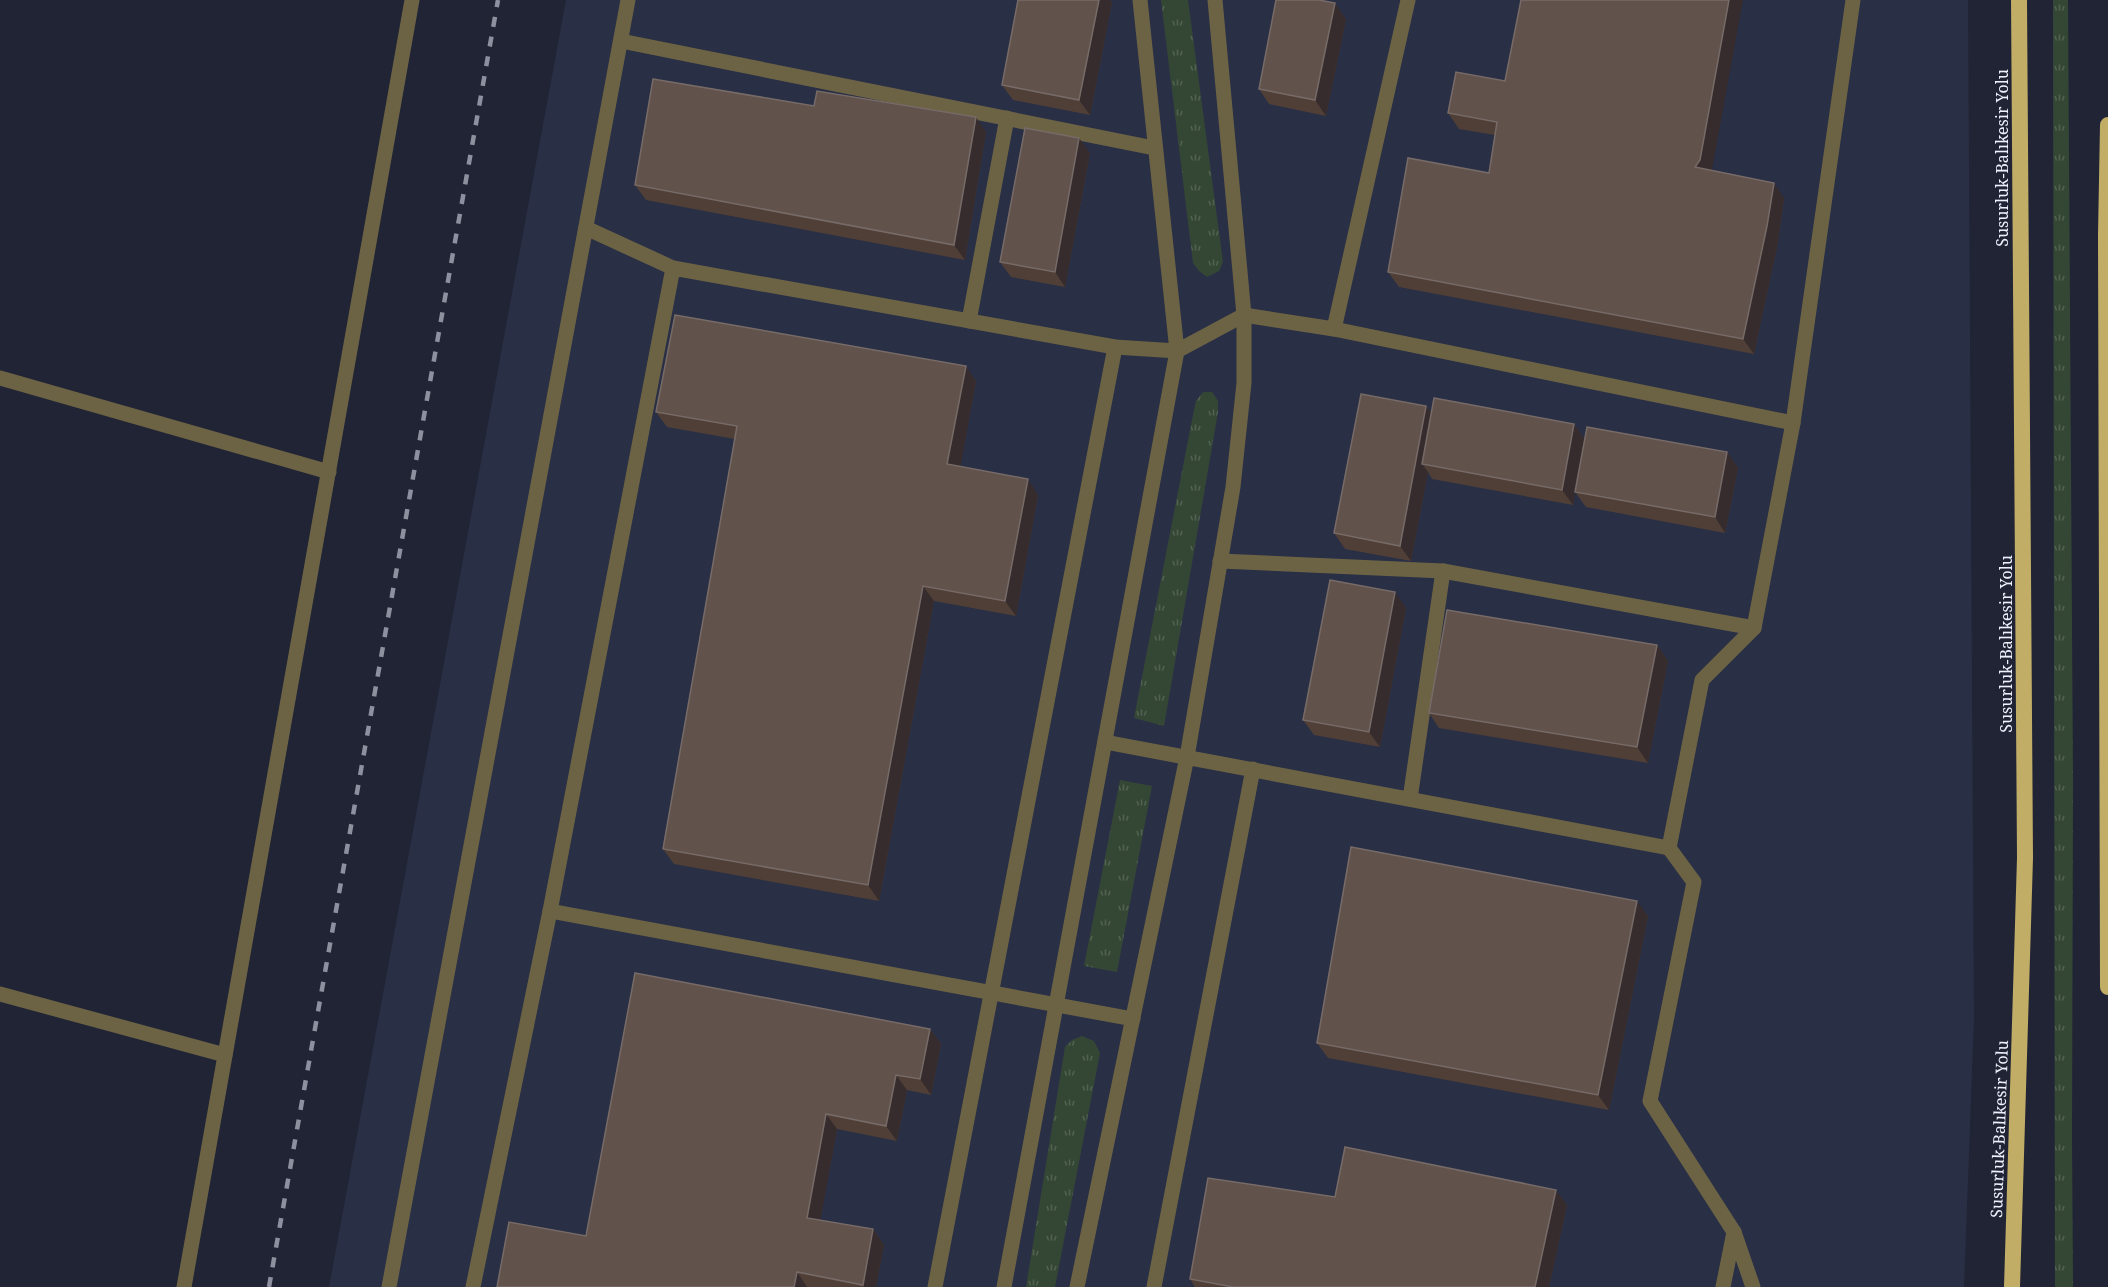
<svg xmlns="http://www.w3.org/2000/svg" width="2108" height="1287" font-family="'Noto Serif',serif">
<defs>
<pattern id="grass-tufts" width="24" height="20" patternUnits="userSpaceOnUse" patternTransform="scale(1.5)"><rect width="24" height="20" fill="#344734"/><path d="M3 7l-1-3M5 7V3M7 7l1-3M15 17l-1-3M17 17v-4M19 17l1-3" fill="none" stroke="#526252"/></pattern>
</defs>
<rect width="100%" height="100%" fill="#202435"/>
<path fill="#292f45" d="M 566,0 L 1968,0 L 1974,1019 L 1964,1287 L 329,1287 Z"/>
<g fill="url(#grass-tufts)">
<path d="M 1161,0 L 1188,0 L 1223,262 L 1219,271 L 1207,277 L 1199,271 L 1193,263 Z"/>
<path d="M 2053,0 L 2068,0 L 2073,783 L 2072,1139 L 2073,1287 L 2055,1287 Z"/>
<path d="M 1203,392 L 1212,392 L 1218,401 L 1218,412 L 1164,726 L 1134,718 L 1193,415 L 1196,401 Z"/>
<path d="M 1120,780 L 1152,786 L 1117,972 L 1084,966 Z"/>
<path d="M 1082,1036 L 1094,1041 L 1100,1053 L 1055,1287 L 1026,1287 L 1065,1047 L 1072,1040 Z"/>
</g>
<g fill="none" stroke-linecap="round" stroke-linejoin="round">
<g stroke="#6c6345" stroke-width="15">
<path d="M 621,41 L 1154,148"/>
<path d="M 969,321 L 1007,118"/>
<path d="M 1334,329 L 1408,0"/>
<path d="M 1220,561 L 1443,571 L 1754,628"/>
<path d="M 1105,742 L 1669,848"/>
<path d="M 1410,799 L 1443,571"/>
<path d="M 550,911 L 1133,1019"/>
<path d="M 389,1287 L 628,0"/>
<path d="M 473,1287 L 550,911 L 673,268 L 1115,347 L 1177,351 L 1244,315 L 1334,329 L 1793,423"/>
<path d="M 935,1287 L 1115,347"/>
<path d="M 1004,1287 L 1177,351 L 1140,0"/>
<path d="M 1077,1287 L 1187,757 L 1233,487 L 1244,383 L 1244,315 L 1215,0"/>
<path d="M 1154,1287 L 1253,769"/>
<path d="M 1723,1287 L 1734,1232"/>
<path d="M 1753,1287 L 1734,1232 L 1650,1101 L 1694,882 L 1669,848 L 1702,680 L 1754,628 L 1793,423 L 1853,0"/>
</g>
<g stroke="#6c6345" stroke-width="15">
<path d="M 586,228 L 673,268"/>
<path d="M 0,378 L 329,472"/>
<path d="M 0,994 L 225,1055"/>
<path d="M 184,1287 L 412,0"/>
</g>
<g stroke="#c1ad66" stroke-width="16">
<path d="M 2108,125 L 2106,235 L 2108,987"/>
<path d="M 2012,1287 L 2025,858 L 2019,0"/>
</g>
<path stroke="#8d909f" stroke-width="4.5" stroke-dasharray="10 10" stroke-linecap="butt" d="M 269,1287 L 498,0"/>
</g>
<g fill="#503f37">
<path d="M 1018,0 L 1110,0 L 1112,2 L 1090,115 L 1013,100 L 1002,85 Z"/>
<path d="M 1346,19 L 1326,116 L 1269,104 L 1259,89 Z"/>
<path d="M 1456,72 L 1784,198 L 1778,242 L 1754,354 L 1399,287 L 1388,272 L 1489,173 L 1495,135 L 1459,129 L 1448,113 Z"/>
<path d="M 814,106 L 986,132 L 965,260 L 646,200 L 635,185 Z"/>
<path d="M 1090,153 L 1065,287 L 1011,277 L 1000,262 Z"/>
<path d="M 976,381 L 960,467 L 1038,495 L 1016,616 L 934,601 L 879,901 L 674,864 L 663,849 L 735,439 L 667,427 L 656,412 Z"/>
<path d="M 1426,406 L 1431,413 L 1574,424 L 1585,440 L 1727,452 L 1738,468 L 1725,533 L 1586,507 L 1575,492 L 1573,505 L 1432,479 L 1428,472 L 1411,561 L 1345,549 L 1334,533 Z"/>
<path d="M 1406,608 L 1380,747 L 1314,735 L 1303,720 Z"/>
<path d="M 1657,645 L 1668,661 L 1648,763 L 1439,728 L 1429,713 Z"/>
<path d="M 1648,916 L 1609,1110 L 1328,1058 L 1317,1043 Z"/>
<path d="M 930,1029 L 941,1044 L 931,1095 L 907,1090 L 897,1141 L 837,1129 L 820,1220 L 873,1229 L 884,1245 L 876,1287 L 497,1287 L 586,1236 Z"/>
<path d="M 1335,1197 L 1567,1205 L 1549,1287 L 1195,1287 L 1190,1279 Z"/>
</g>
<g fill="#362c2d">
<path d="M 1099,0 L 1110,0 L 1112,2 L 1090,115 L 1079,100 Z"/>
<path d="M 1729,0 L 1743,0 L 1711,175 L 1695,167 Z"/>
<path d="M 1335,3 L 1346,19 L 1326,116 L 1315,100 Z"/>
<path d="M 976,117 L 986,132 L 965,260 L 954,245 Z"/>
<path d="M 1079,138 L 1090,153 L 1065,287 L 1055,272 Z"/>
<path d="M 1774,183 L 1784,198 L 1778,242 L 1754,354 L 1743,339 Z"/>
<path d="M 966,366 L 976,381 L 958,480 L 947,464 Z"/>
<path d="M 1426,406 L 1437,421 L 1422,464 L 1428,472 L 1411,561 L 1400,546 Z"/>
<path d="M 1574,424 L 1585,440 L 1573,505 L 1562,490 Z"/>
<path d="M 1727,452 L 1738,468 L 1725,533 L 1715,517 Z"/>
<path d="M 1028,479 L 1038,495 L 1016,616 L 1005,601 Z"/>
<path d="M 923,586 L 934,601 L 879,901 L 868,885 Z"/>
<path d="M 1395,592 L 1406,608 L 1380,747 L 1369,732 Z"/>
<path d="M 1657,645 L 1668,661 L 1648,763 L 1637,747 Z"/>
<path d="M 1637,901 L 1648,916 L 1609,1110 L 1598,1095 Z"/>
<path d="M 930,1029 L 941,1044 L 931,1095 L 920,1079 Z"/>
<path d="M 896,1075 L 907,1090 L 897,1141 L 886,1126 Z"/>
<path d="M 826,1114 L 837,1129 L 818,1233 L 807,1218 Z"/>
<path d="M 1556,1190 L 1567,1205 L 1549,1287 L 1535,1287 Z"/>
<path d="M 873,1229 L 884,1245 L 876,1287 L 864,1287 L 863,1285 Z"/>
<path d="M 797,1272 L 807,1287 L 794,1287 Z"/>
</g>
<g fill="#61524c" stroke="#776b68" stroke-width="1.5">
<path d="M 1018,0 L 1099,0 L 1079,100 L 1002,85 Z"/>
<path d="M 1276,0 L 1319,0 L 1335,3 L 1315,100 L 1259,89 Z"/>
<path d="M 1521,0 L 1729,0 L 1700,160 L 1695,167 L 1774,183 L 1767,226 L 1743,339 L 1388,272 L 1408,158 L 1489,173 L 1497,122 L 1448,113 L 1456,72 L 1505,81 Z"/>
<path d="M 653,79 L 814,106 L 817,91 L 976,117 L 954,245 L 635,185 Z"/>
<path d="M 1025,128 L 1079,138 L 1055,272 L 1000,262 Z"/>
<path d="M 675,315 L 966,366 L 947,464 L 1028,479 L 1005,601 L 923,586 L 868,885 L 663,849 L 737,426 L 656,412 Z"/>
<path d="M 1361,394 L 1426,406 L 1400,546 L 1334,533 Z"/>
<path d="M 1434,398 L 1574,424 L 1562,490 L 1422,464 Z"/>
<path d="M 1587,427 L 1727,452 L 1715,517 L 1575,492 Z"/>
<path d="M 1330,580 L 1395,592 L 1369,732 L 1303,720 Z"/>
<path d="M 1447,610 L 1657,645 L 1637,747 L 1429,713 Z"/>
<path d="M 1351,847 L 1637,901 L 1598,1095 L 1317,1043 Z"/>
<path d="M 635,973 L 930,1029 L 920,1079 L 896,1075 L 886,1126 L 826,1114 L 807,1218 L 873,1229 L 863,1285 L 797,1272 L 794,1287 L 497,1287 L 509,1222 L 586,1236 Z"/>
<path d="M 1345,1147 L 1556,1190 L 1535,1287 L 1233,1287 L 1190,1279 L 1208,1178 L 1335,1197 Z"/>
</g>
<g text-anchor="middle" stroke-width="5" stroke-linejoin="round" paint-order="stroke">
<g font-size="16" fill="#eff2fe" stroke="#202435">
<text transform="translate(2002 158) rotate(-90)" y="6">Susurluk-Balıkesir Yolu</text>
<text transform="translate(2006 644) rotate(-90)" y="6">Susurluk-Balıkesir Yolu</text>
<text transform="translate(1999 1129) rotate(-88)" y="6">Susurluk-Balıkesir Yolu</text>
</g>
</g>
</svg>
